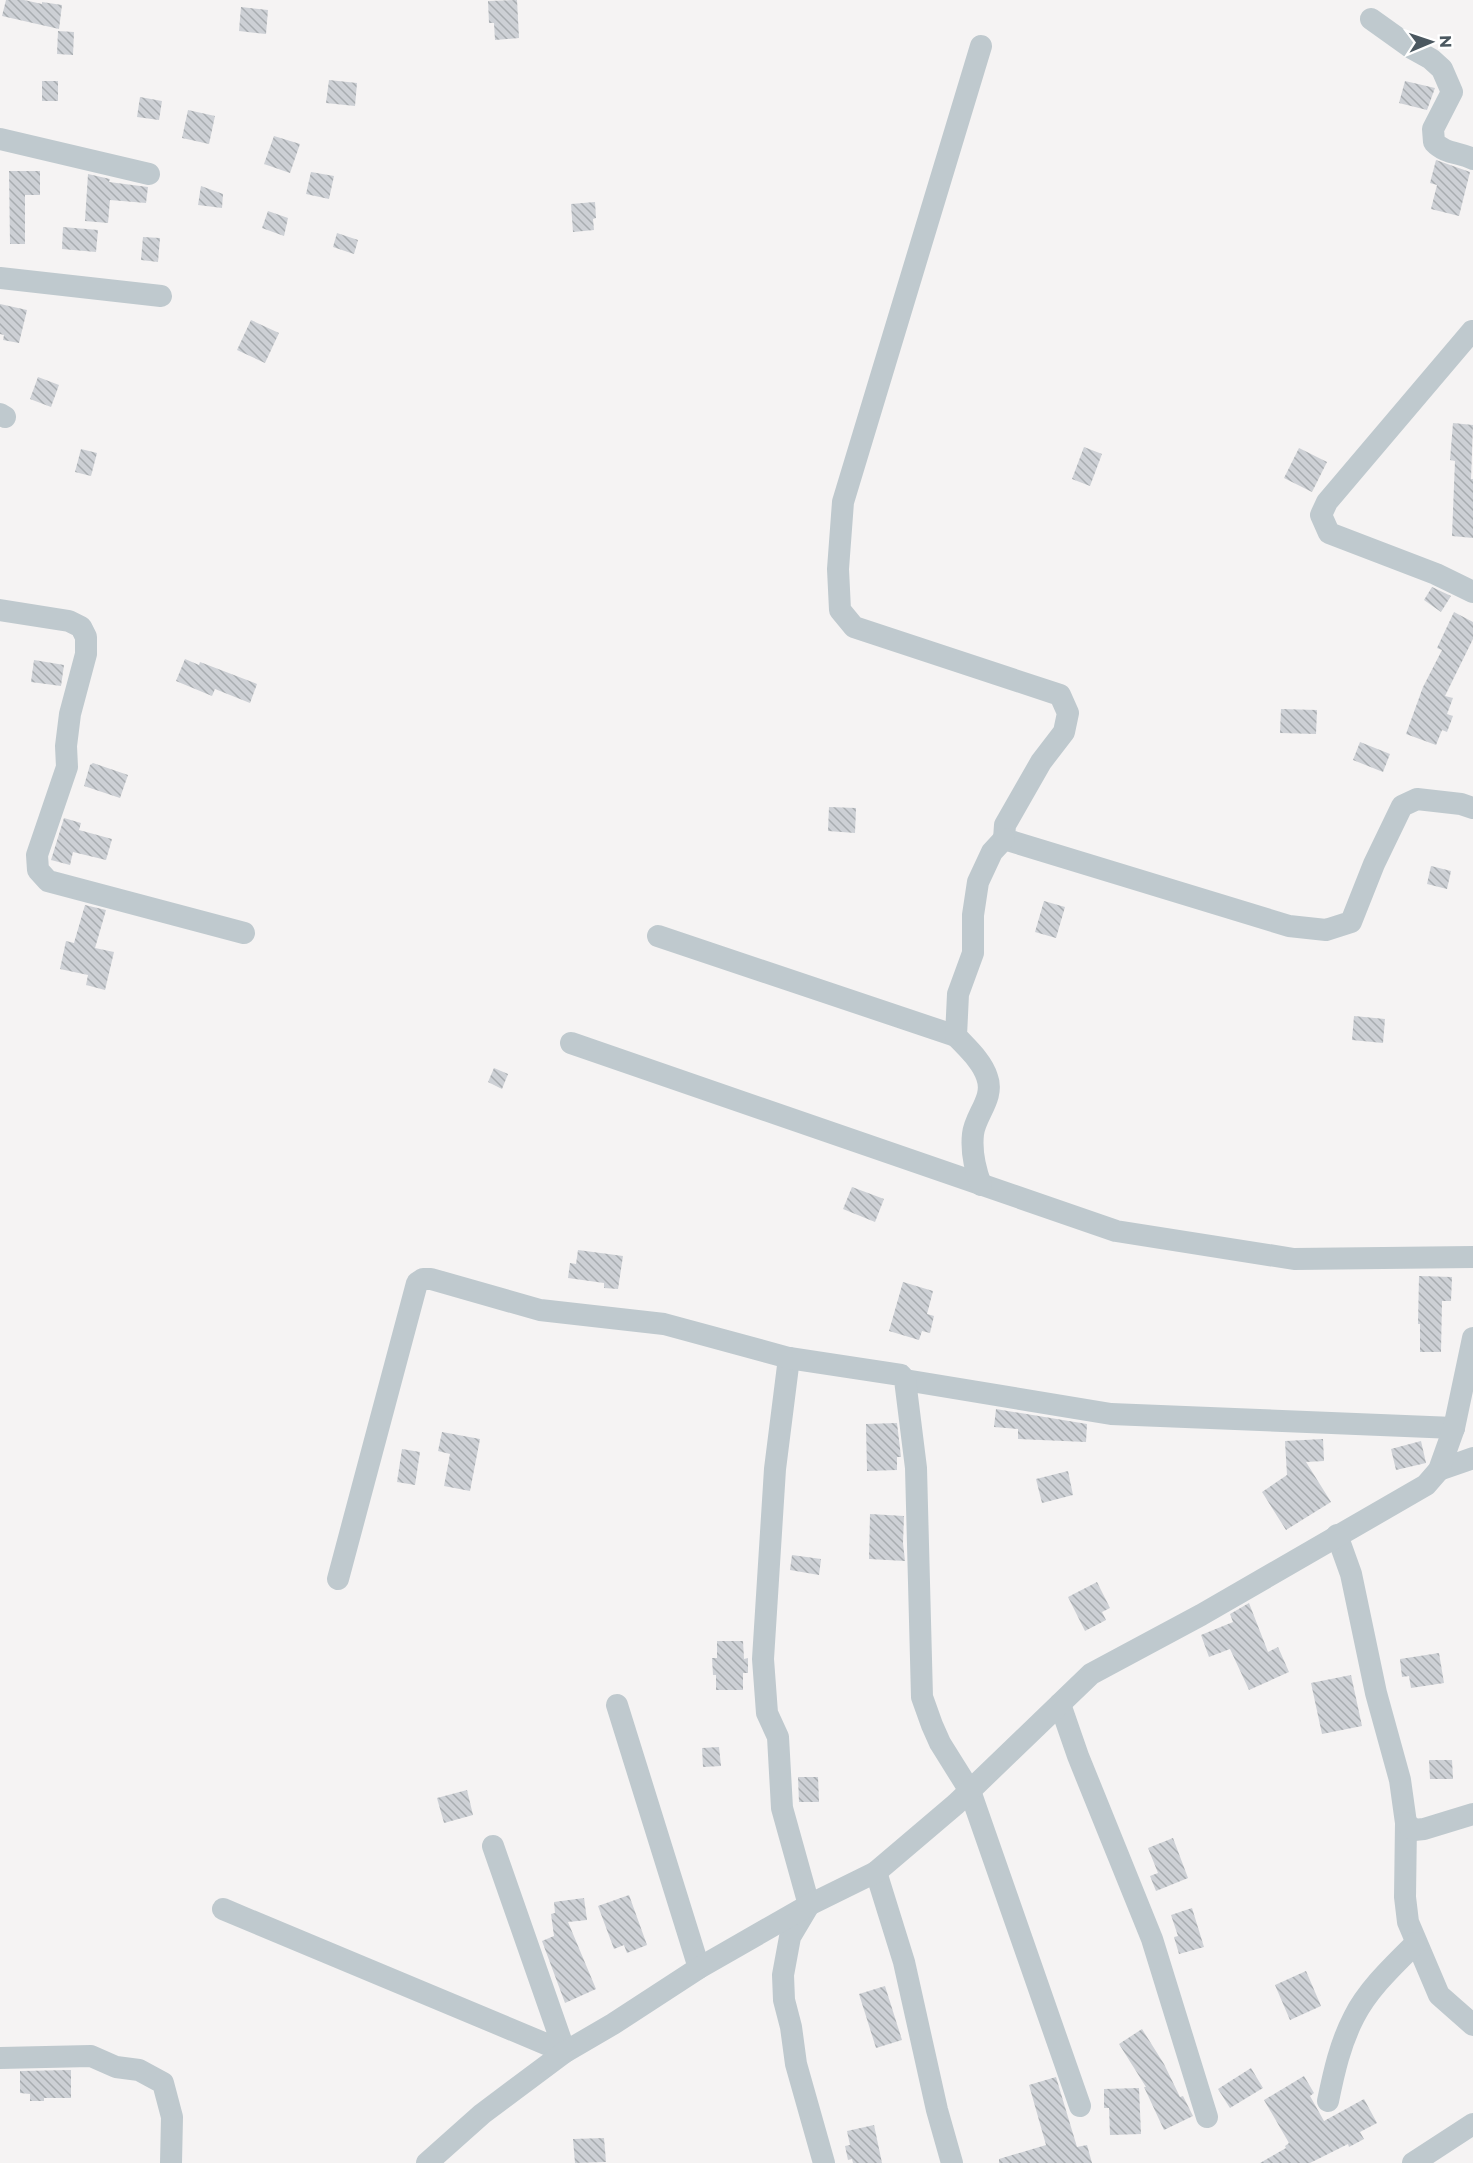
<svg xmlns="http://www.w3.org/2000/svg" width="1473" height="2163" font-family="Montserrat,sans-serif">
<defs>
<pattern id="building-back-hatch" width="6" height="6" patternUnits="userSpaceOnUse" patternTransform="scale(1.5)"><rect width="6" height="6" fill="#cdd0d5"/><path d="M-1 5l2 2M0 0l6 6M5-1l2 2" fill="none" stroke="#a8acb0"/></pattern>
</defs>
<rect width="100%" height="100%" fill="#f5f3f3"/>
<g fill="url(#building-back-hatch)">
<path d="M 6,0 L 24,0 L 42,4 L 42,2 L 62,5 L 59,29 L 2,16 Z"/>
<path d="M 517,0 L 519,38 L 495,40 L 494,23 L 489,23 L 488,1 Z"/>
<path d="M 241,7 L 268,10 L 266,34 L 239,31 Z"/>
<path d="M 58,31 L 74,32 L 73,55 L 57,54 Z"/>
<path d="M 329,80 L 357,83 L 355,106 L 326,103 Z"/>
<rect x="42" y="81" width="16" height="20"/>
<path d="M 1405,81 L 1435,88 L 1427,110 L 1399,103 Z"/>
<path d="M 140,97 L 162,101 L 159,120 L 137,117 Z"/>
<path d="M 188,110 L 215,116 L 209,144 L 182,138 Z"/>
<path d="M 274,136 L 300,144 L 290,173 L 264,164 Z"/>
<path d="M 1436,160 L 1470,172 L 1459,216 L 1431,209 L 1437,185 L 1430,183 Z"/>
<path d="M 9,171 L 40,171 L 40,195 L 25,195 L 25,244 L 10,244 Z"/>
<path d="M 311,172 L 334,176 L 329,199 L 306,194 Z"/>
<path d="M 88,174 L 110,179 L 109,182 L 148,187 L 146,203 L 110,200 L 108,223 L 85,221 Z"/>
<path d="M 201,186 L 223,194 L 222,208 L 198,205 Z"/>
<path d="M 595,202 L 596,218 L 593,219 L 594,230 L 573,232 L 571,204 Z"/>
<path d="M 268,211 L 288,218 L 284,236 L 262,228 Z"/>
<path d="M 63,227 L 98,230 L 96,252 L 62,249 Z"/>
<path d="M 337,233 L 358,240 L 354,254 L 333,247 Z"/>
<path d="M 143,237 L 160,238 L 158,262 L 141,260 Z"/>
<path d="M 0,304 L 27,310 L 19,343 L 3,340 L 4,335 L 0,334 Z"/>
<path d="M 251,320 L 279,333 L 265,363 L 237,350 Z"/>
<path d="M 38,377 L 59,385 L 51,407 L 30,399 Z"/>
<path d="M 1453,423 L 1473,425 L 1471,479 L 1473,479 L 1473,538 L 1452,536 L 1455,461 L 1450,460 Z"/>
<path d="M 1084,447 L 1102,454 L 1090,486 L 1072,479 Z"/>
<path d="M 1299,448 L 1327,462 L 1312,492 L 1284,478 Z"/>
<path d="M 81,449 L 97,453 L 91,476 L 75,472 Z"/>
<path d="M 1432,587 L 1451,596 L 1441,612 L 1424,600 Z"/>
<path d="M 1454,612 L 1473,622 L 1473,639 L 1445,696 L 1453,698 L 1447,714 L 1453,716 L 1447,732 L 1442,730 L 1436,745 L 1406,734 L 1423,687 L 1442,650 L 1437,648 Z"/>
<path d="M 185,659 L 199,665 L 200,662 L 257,684 L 250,703 L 215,689 L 212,696 L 176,681 Z"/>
<path d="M 34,660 L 64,665 L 61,686 L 31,682 Z"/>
<path d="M 1281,709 L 1317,710 L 1316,734 L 1280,733 Z"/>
<path d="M 1360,742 L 1390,754 L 1383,772 L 1353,760 Z"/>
<path d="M 93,763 L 128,775 L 120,798 L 84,786 L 90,765 Z"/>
<path d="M 829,807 L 856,808 L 855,833 L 828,831 Z"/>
<path d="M 64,818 L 81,823 L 79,830 L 112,839 L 106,860 L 73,852 L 70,865 L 51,860 Z"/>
<path d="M 1431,866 L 1451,871 L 1447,889 L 1427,884 Z"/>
<path d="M 1044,901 L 1065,907 L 1056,938 L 1035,932 Z"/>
<path d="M 85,905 L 106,910 L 95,948 L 114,952 L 105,990 L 86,985 L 88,975 L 60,969 L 66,941 L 74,943 Z"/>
<path d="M 1354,1016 L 1385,1019 L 1383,1043 L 1352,1040 Z"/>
<path d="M 494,1068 L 508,1074 L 502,1089 L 488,1082 Z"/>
<path d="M 852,1187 L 884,1199 L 875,1222 L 843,1209 Z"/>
<path d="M 578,1250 L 623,1256 L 618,1289 L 604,1288 L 604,1283 L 568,1278 L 570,1263 L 576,1264 Z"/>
<path d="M 1419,1276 L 1452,1277 L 1451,1301 L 1442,1301 L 1441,1352 L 1420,1352 L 1420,1324 L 1418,1324 Z"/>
<path d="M 903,1282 L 933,1291 L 927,1314 L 934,1316 L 930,1333 L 922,1331 L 919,1340 L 889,1331 Z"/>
<path d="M 996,1409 L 1087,1424 L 1086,1442 L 1018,1439 L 1018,1429 L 994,1427 Z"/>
<path d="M 897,1423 L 901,1457 L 897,1457 L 897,1470 L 867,1471 L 866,1424 Z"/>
<path d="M 442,1432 L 480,1439 L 470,1491 L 444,1486 L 450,1454 L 438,1451 Z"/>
<path d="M 1323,1439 L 1324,1461 L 1306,1462 L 1331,1502 L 1286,1530 L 1262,1492 L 1287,1475 L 1285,1441 Z"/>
<path d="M 1421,1441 L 1426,1463 L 1396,1470 L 1391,1449 Z"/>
<path d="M 402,1449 L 420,1452 L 415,1485 L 397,1482 Z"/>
<path d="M 1068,1471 L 1073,1495 L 1042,1503 L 1036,1479 Z"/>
<path d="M 870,1514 L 904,1516 L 903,1543 L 905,1561 L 869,1559 Z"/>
<path d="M 792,1555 L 821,1559 L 819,1575 L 790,1570 Z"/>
<path d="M 1097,1582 L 1110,1608 L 1102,1612 L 1106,1620 L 1085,1631 L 1068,1597 Z"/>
<path d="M 1249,1603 L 1268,1652 L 1278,1647 L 1289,1672 L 1249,1690 L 1230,1649 L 1209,1657 L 1201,1635 L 1233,1622 L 1230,1614 Z"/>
<path d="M 717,1641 L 743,1641 L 744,1659 L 748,1658 L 748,1673 L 743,1673 L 743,1690 L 716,1690 L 716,1675 L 713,1675 L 712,1658 L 717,1658 Z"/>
<path d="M 1439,1653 L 1444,1683 L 1411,1688 L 1409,1676 L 1402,1677 L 1400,1659 Z"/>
<path d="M 1351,1675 L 1362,1726 L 1322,1734 L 1311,1683 Z"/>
<path d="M 719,1747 L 721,1766 L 703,1767 L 702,1748 Z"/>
<path d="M 1429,1760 L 1452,1760 L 1453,1779 L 1430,1779 Z"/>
<path d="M 798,1777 L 818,1777 L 819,1802 L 799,1802 Z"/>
<path d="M 467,1790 L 473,1815 L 444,1823 L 437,1798 Z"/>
<path d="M 1173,1838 L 1188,1878 L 1156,1891 L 1150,1876 L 1158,1873 L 1148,1848 Z"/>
<path d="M 629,1895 L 647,1945 L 627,1953 L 624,1945 L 614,1949 L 598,1906 Z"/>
<path d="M 584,1898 L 587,1920 L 568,1922 L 596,1989 L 565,2003 L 542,1941 L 554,1936 L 551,1914 L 555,1913 L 554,1902 Z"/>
<path d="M 1192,1908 L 1204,1947 L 1179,1954 L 1174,1937 L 1178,1936 L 1171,1915 Z"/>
<path d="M 1306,1971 L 1321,2006 L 1290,2020 L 1275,1985 Z"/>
<path d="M 885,1986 L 902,2040 L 876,2048 L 859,1994 Z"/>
<path d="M 1142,2029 L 1164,2064 L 1180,2097 L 1183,2096 L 1193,2116 L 1164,2130 L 1144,2087 L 1146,2087 L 1119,2044 Z"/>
<path d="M 1251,2068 L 1263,2088 L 1230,2108 L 1218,2089 Z"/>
<path d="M 71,2070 L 71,2098 L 44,2098 L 44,2101 L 30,2101 L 30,2094 L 20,2093 L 20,2071 Z"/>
<path d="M 1304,2076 L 1314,2093 L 1310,2096 L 1324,2121 L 1364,2099 L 1377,2123 L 1360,2132 L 1364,2139 L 1349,2147 L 1348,2144 L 1310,2163 L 1260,2163 L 1286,2148 L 1285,2146 L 1289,2143 L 1264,2100 Z"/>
<path d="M 1056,2077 L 1077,2147 L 1087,2145 L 1092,2163 L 999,2163 L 999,2159 L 1046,2145 L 1029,2085 Z"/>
<path d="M 1139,2088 L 1141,2134 L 1110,2135 L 1109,2108 L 1104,2108 L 1104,2089 Z"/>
<path d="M 874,2125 L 882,2163 L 853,2163 L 852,2159 L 848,2160 L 845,2146 L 850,2145 L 847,2131 Z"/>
<path d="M 604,2138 L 606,2162 L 575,2163 L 573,2139 Z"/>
</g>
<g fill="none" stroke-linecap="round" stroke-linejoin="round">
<g stroke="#bfc9ce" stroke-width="22">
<path d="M 1371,19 L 1413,49 L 1431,59 L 1442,69 L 1452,92 L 1433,129 L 1434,142 C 1445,154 1459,152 1473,159"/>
<path d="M 981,46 L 843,502 L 838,569 L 840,610 L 854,627 L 1060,695 L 1068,713 L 1064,732 L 1041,762 L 1005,825 L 1004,839 L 1289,926 L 1326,930 L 1351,922 L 1374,864 L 1402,806 L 1417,799 L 1461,804 L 1473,808"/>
<path d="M 0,139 L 149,174"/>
<path d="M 0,278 L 161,296"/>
<path d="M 1472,331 L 1327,502 L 1321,515 L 1329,533 L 1436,574 L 1473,592"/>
<path d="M 0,414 L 5,417"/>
<path d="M 0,610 L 69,621 L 81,627 L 86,637 L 86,654 L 70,714 L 66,746 L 67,767 L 37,855 L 38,870 L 48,881 L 244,933"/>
<path d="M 658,936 L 956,1036"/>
<path d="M 571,1043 L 1116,1231 L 1294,1259 L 1473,1257"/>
<path d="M 981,1185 C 975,1169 971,1152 973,1134 C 975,1115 995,1098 987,1077 C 982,1061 967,1048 956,1036 L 958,994 L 973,953 L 973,915 L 978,882 L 992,852 L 1004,839"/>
<path d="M 789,1358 L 775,1469 L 763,1659 L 767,1713 L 778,1737 L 782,1808 L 809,1905 L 790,1937 L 783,1975 L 784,2000 L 791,2027 L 796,2064 L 824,2163"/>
<path d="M 905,1380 L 1111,1414 L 1454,1428"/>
<path d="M 1439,1470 L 1473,1458"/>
<path d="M 1337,1535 L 1351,1574 L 1376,1693 L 1400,1780 L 1406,1823 L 1405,1897 L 1408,1922 L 1439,1995 L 1473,2025"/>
<path d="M 338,1579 L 417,1283 L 423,1279 L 431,1279 L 540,1310 L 664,1324 L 789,1358 L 901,1375 L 905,1380 L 916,1468 L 922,1697 L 932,1725 L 940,1743 L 970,1791 L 1080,2106"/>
<path d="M 1060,1704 L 1078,1756 L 1152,1939 L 1207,2117"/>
<path d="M 617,1705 L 699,1968"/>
<path d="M 1406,1823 L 1414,1830 L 1424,1829 L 1473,1814"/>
<path d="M 876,1872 L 904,1962 L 937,2110 L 952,2163"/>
<path d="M 223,1909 L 565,2052 L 493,1846"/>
<path d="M 0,2058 L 91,2056 L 116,2067 L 139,2070 L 163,2083 L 172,2117 L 171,2163"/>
<path d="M 1328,2101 C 1334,2072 1340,2044 1354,2017 C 1368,1989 1394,1965 1416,1943"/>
<path d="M 427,2163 L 482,2114 L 565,2052 L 613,2024 L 699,1968 L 809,1905 L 876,1872 L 956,1804 L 1091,1674 L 1201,1615 L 1426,1485 L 1439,1470 L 1454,1428 L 1473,1338"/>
<path d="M 1413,2163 L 1473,2124"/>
</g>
</g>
<g transform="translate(1431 42) rotate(88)" stroke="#ffffff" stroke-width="4.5" paint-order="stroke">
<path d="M0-4.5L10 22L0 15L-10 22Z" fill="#4b5860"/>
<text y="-9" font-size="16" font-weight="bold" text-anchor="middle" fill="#4b5860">N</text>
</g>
</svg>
